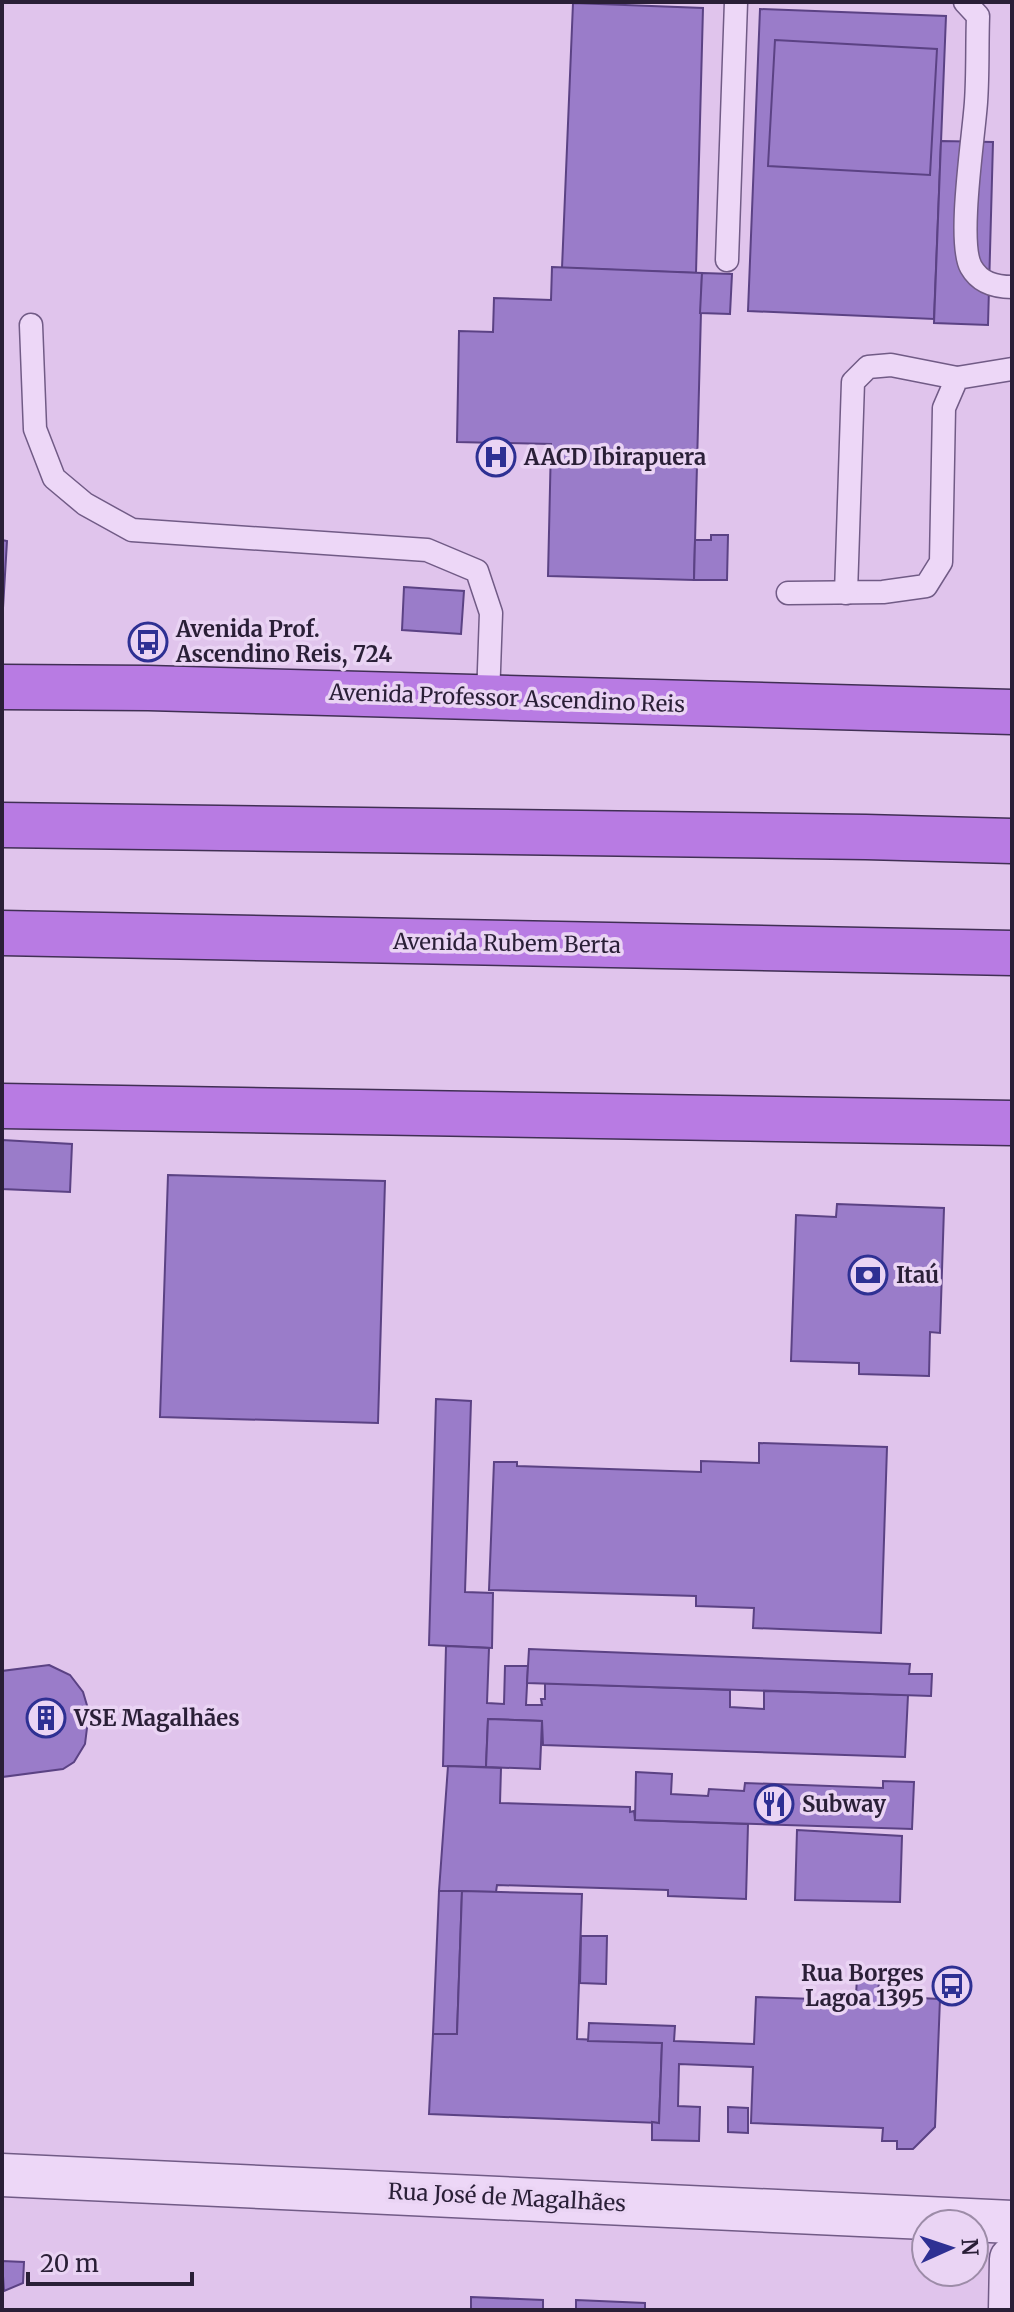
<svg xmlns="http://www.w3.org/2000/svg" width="1014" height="2312" font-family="Merriweather,serif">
<rect width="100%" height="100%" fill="#e0c4ec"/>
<g fill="#9a7cc9" stroke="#5b4284" stroke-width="2">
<path d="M 573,3 L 703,8 L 696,273 L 562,268 Z"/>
<path d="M 760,9 L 946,16 L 934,319 L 748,311 Z"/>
<path d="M 775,40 L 937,49 L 930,175 L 768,166 Z"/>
<path d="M 941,141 L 993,142 L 988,325 L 934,323 Z"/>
<path d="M 552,267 L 702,273 L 694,580 L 548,576 L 551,444 L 457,442 L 459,331 L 493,332 L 494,298 L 551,300 Z"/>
<path d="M 702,273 L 732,274 L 730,314 L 700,313 Z"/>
<path d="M 711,535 L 728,535 L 727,580 L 694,580 L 695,540 L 711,540 Z"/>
<path d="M 2,540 L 7,541 L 3,608 L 2,608 Z"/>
<path d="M 404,587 L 464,591 L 461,634 L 402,630 Z"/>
<path d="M 2,1140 L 72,1144 L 70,1192 L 2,1189 Z"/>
<path d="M 168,1175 L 385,1181 L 378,1423 L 160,1417 Z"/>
<path d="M 837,1204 L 944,1208 L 940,1333 L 930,1332 L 929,1376 L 859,1374 L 859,1363 L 791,1361 L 796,1215 L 836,1217 Z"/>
<path d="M 436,1399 L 471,1401 L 465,1592 L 493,1593 L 492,1648 L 429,1645 Z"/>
<path d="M 759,1443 L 887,1447 L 881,1633 L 753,1628 L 754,1608 L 696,1606 L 696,1596 L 489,1590 L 494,1462 L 517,1462 L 517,1466 L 701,1472 L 701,1461 L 759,1463 Z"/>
<path d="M 446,1646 L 489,1648 L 487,1703 L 504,1704 L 505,1666 L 528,1666 L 526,1705 L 542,1705 L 541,1699 L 545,1699 L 545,1683 L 730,1690 L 730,1707 L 764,1709 L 764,1691 L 908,1695 L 905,1757 L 543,1745 L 542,1721 L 488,1719 L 486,1767 L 443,1766 Z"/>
<path d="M 529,1649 L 910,1664 L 909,1674 L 932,1674 L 931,1696 L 527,1683 Z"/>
<path d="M 49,1665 L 70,1675 L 83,1692 L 89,1712 L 85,1744 L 74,1762 L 63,1769 L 2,1777 L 2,1671 Z"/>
<path d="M 488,1719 L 542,1721 L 540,1769 L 486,1767 Z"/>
<path d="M 448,1766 L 501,1768 L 500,1803 L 630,1807 L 630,1812 L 634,1811 L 635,1820 L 748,1824 L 746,1899 L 668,1896 L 668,1890 L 497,1885 L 496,1892 L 439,1891 Z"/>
<path d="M 636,1772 L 672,1774 L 671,1794 L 708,1796 L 709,1789 L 744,1791 L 745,1783 L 883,1788 L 883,1781 L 914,1782 L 912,1829 L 635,1820 Z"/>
<path d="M 797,1830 L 902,1836 L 900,1902 L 795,1900 Z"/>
<path d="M 439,1891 L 462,1891 L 457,2034 L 433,2034 Z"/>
<path d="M 462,1891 L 582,1894 L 577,2039 L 662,2043 L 659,2123 L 429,2114 L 433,2034 L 457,2034 Z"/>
<path d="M 581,1936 L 607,1936 L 606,1984 L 580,1983 Z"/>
<path d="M 857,1977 L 879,1979 L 878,1996 L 940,1999 L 935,2127 L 913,2149 L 897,2149 L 897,2141 L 882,2141 L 883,2128 L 751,2123 L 753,2067 L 679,2064 L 678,2106 L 700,2107 L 699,2141 L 652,2140 L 652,2122 L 659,2123 L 662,2043 L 588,2041 L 589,2023 L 675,2026 L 674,2041 L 754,2044 L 756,1997 L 845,2000 L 845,1995 L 856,1996 Z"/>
<path d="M 728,2107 L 748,2108 L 748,2133 L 728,2132 Z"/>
<path d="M 2,2261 L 24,2262 L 23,2283 L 4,2291 Z"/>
<path d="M 471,2297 L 543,2300 L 543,2310 L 471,2310 Z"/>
<path d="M 576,2300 L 645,2303 L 645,2310 L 576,2310 Z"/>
</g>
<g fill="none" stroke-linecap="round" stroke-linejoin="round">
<g stroke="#715b86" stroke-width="25">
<g id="service">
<path d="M 965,2 L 978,16 C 977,45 978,74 976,102 C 974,134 957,242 971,267 C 980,283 995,287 1012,287"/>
<path d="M 727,260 L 736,2"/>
<path d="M 31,325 L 35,429 L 54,478 L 85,504 L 132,530 L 427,550 L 477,571 L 491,613 L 488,698"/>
<path d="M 788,593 L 883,592 L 926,586 L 941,562 L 944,408 L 957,378 L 1012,369"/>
<path d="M 846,593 L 853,382 L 868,367 L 891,365 L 957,378"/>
</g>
</g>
<g stroke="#715b86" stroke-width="45">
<path id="minor" d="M 2,2175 L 1012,2222"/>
</g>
<g stroke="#715b86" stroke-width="47">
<path id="tertiary" d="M 1011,2310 L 1012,2259"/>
</g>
<g stroke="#402f54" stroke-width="47">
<g id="trunk">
<path d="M 2,687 L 148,688 L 1012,712"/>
<path d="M 2,825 L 866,837 L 1012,841"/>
<path d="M 2,933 L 1012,953"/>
<path d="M 2,1106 L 1012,1123"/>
</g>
</g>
<use href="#service" stroke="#edd7f7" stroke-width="22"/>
<use href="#minor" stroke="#edd7f7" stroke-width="42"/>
<use href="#tertiary" stroke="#edd7f7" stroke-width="44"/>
<use href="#trunk" stroke="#b87be3" stroke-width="44"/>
</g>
<defs>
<g id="hospital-ring" transform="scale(2)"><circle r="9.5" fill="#ead4f4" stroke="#2e3093" stroke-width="1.5"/><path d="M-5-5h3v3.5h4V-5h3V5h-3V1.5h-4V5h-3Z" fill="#2e3093"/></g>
<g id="bus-ring" transform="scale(2)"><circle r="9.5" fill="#ead4f4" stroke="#2e3093" stroke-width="1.5"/><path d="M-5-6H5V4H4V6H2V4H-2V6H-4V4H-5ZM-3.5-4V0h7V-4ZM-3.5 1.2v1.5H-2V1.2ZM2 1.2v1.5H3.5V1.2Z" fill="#2e3093"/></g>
<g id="bank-ring" transform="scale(2)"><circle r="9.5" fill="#ead4f4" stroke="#2e3093" stroke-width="1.5"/><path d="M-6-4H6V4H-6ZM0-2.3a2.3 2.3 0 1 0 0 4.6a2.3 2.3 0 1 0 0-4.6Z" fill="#2e3093"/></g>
<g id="building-ring" transform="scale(2)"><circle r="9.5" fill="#ead4f4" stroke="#2e3093" stroke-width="1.5"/><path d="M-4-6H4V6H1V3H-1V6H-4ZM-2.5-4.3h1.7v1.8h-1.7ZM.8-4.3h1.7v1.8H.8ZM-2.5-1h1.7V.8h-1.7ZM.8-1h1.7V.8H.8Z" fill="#2e3093"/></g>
<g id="restaurant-ring" transform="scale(2)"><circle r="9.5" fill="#ead4f4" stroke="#2e3093" stroke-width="1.5"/><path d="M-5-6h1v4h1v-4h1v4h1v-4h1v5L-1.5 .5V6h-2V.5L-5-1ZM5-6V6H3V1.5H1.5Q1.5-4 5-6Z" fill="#2e3093"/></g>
</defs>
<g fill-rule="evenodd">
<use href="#hospital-ring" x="496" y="457"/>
<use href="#bus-ring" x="148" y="642"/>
<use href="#bank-ring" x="868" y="1275"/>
<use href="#building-ring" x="46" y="1718"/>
<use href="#restaurant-ring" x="774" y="1804"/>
<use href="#bus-ring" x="952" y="1986"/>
</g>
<g text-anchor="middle" stroke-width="7" stroke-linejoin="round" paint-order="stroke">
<g font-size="22" font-weight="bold" fill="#2a1f37" stroke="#ead4f4" text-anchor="start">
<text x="524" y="465">AACD Ibirapuera</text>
<text x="176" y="637">Avenida Prof.<tspan x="176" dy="25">Ascendino Reis, 724</tspan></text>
<text x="896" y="1283">Itaú</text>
<text x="74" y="1726">VSE Magalhães</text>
<text x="802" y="1812">Subway</text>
<text x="924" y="1981" text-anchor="end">Rua Borges<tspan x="924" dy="25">Lagoa 1395</tspan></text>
</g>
<g font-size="22" fill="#2a1f37" stroke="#ead4f4">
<text transform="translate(507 698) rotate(2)" y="8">Avenida Professor Ascendino Reis</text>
<text transform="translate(507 943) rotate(1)" y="8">Avenida Rubem Berta</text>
<text transform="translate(507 2197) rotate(3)" y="8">Rua José de Magalhães</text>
</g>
</g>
<rect width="1014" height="2312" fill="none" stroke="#2a1f37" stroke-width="8"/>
<g transform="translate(950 2248) rotate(87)"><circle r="38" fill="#ead4f4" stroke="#9d8ca8" stroke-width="2"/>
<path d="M0-6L14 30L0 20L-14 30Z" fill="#2e3093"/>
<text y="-12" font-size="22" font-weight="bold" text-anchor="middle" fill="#2a1f37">N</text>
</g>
<path d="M28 2272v12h164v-12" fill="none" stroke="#2a1f37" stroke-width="4"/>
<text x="40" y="2272" font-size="24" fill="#2a1f37" stroke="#ead4f4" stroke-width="6" paint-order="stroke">20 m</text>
</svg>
